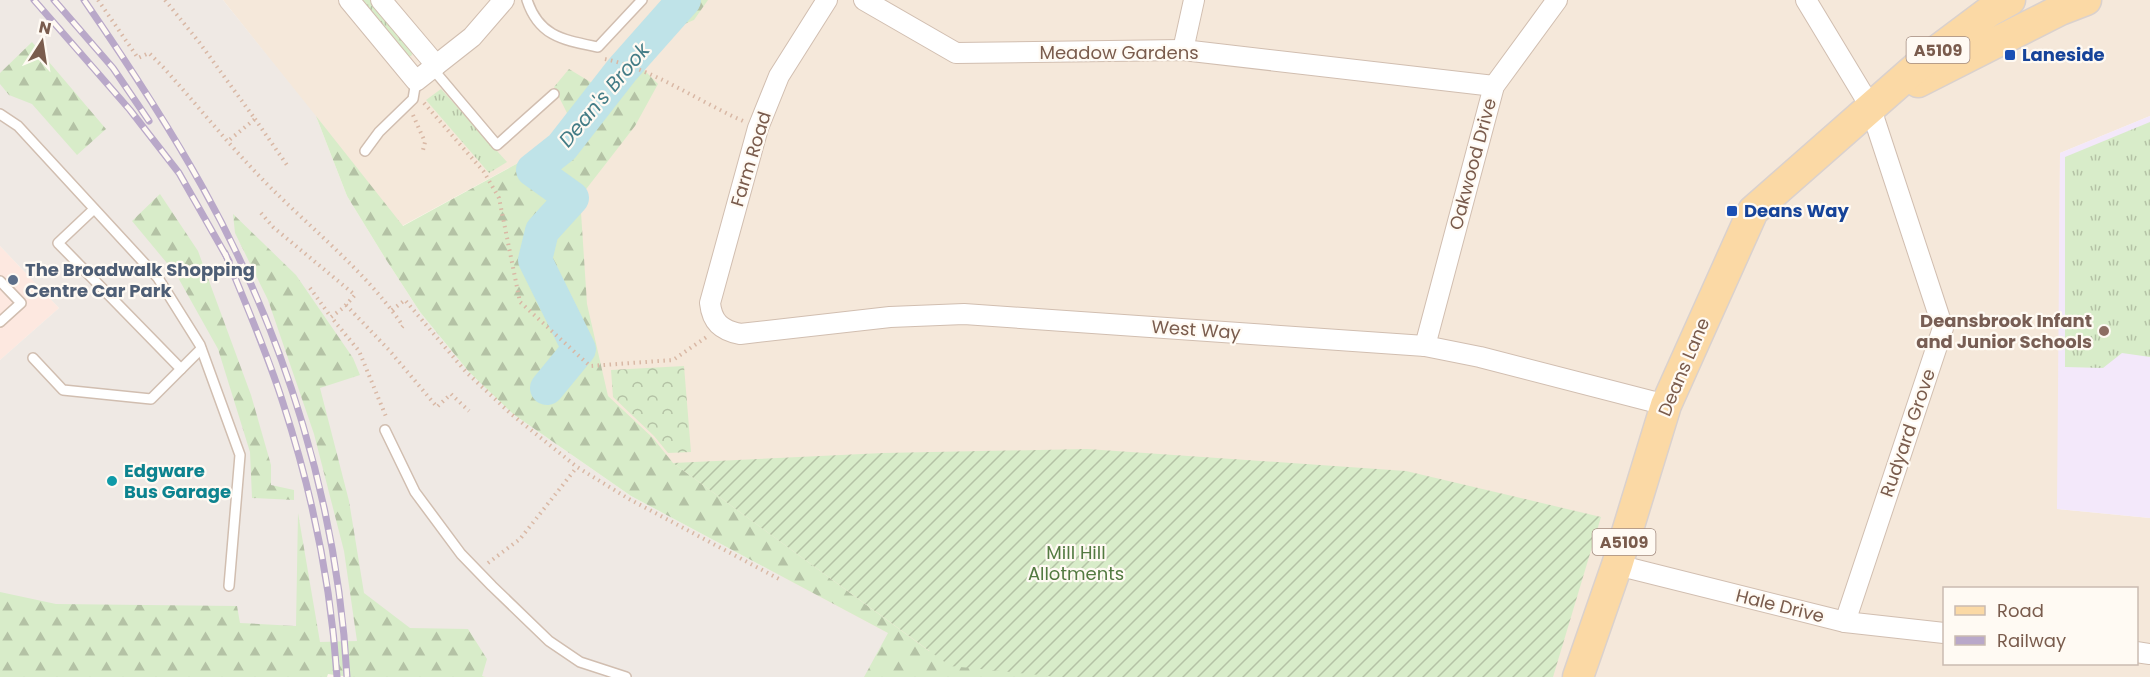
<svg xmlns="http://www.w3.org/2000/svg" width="2150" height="677" font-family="Poppins,sans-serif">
<defs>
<pattern id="grass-tufts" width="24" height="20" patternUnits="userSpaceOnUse" patternTransform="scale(1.5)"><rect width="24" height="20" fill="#d8ecc9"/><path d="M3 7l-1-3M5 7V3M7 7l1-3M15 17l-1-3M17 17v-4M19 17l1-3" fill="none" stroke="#b4c2a5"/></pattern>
<pattern id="forest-firs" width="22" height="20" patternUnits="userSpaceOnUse" patternTransform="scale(1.5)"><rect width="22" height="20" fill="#d8ecc9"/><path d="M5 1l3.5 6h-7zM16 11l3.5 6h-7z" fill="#b4c2a5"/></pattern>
<pattern id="park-crowns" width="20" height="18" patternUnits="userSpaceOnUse" patternTransform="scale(1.5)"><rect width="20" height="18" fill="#d8ecc9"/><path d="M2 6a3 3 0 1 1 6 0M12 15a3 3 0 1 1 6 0" fill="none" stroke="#b4c2a5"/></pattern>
<pattern id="garden-furrows" width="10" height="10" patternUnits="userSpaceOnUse" patternTransform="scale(1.5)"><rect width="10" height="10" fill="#d8ecc9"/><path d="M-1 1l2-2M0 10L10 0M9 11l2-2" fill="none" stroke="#b4c2a5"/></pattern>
</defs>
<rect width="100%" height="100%" fill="#fdf6ec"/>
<path fill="#f5e8da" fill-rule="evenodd" d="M 223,0 L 2150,0 L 2150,116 L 2060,153 L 2058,509 L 2150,518 L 2150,677 L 912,677 L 604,447 L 553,144 L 402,226 ZM 1944,588 L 2136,588 L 2136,664 L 1944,664 Z"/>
<path fill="#fde8e0" d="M 0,246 L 59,308 L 0,360 Z"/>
<path fill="#efe9e4" d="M 0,0 L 223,0 L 316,116 L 347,196 L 385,258 L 420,312 L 469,372 L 513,414 L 631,496 L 916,648 L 911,677 L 486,677 L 464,672 L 0,626 L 0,360 L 59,308 L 0,246 Z"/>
<path fill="#f3e8fa" d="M 2150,116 L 2150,518 L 2057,509 L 2060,153 Z"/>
<g fill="url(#grass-tufts)">
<path d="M 358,0 L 372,0 L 413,53 L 411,56 L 408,56 Z"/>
<path d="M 441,89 L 507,162 L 489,173 L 426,100 Z"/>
<path d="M 2150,122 L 2150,357 L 2122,353 L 2103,368 L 2065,367 L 2065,157 Z"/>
</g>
<g fill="url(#forest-firs)">
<path d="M 665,0 L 708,0 L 694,20 L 663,33 Z"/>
<path d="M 32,42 L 106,129 L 77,155 L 32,104 L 9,95 L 0,84 L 0,73 Z"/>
<path d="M 637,63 L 658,84 L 635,126 L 580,197 L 587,304 L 608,396 L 653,438 L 673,463 L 929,651 L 1226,677 L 864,677 L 888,633 L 631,496 L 513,414 L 469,372 L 420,312 L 385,258 L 347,196 L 316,116 L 403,226 L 553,144 L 567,113 L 554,87 L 569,69 L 597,86 Z"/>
<path d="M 160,194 L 198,251 L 251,395 L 271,465 L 271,485 L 294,490 L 294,500 L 252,498 L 250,452 L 218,349 L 176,274 L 132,221 Z"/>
<path d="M 233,214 L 296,275 L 353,358 L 360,375 L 320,388 L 349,501 L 364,593 L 410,628 L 468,629 L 487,659 L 482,676 L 486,677 L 350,677 L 328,674 L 327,677 L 0,677 L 0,592 L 56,604 L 237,606 L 240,623 L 296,626 L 298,513 L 320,642 L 357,641 L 344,551 L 314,434 L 268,300 L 235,233 Z"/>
</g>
<path fill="url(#park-crowns)" d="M 684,366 L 691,452 L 668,453 L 654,436 L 613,397 L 611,370 Z"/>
<path fill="url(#garden-furrows)" d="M 1087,449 L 1406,471 L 1601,517 L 1553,677 L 1059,677 L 950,666 L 673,463 L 883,453 Z"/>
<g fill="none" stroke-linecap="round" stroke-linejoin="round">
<path stroke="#bfe3e8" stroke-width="34" d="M 547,388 L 579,349 L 535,260 L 542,231 L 572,198 L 533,170 L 562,147 L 622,70 L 684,0"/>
<g stroke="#d1beb0" stroke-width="12">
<g id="lane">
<path d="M 527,0 C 539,37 564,40 598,47 L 642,0"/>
<path d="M 432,68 L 497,145 L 554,94"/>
<path d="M 0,114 L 18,126 L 158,278 L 200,345 L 240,455 L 229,586"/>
<path d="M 365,151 L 379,132 L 413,99 L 416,81"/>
<path d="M 94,209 L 58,243 L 181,369"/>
<path d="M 0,281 L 21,303 L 0,322"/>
<path d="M 33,358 L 63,390 L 151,399 L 201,349"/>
<path d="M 385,430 L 415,492 L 461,554 L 492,586 L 549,641 L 580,662 L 626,677"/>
</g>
</g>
<g stroke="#d1beb0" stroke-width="22">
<g id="street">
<path d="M 349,0 L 416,81 L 472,37 L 504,0"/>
<path d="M 381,0 L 436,65"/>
<path d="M 827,0 L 779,76 L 758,128 L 710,303 C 712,322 721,330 740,334 L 890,317 L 964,314 L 1425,346 L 1480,357 L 1666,405"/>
<path d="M 864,0 L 956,53 L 1183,50 L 1494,86"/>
<path d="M 1806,0 L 1870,106 L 1943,328 L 1845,622"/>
<path d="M 1183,50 L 1194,0"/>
<path d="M 1425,346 L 1494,86 L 1557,0"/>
<path d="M 1617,565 L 1845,622 L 1944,633"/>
<path d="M 2136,652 L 2150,654"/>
</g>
</g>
<g stroke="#dad1cd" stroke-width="33">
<g id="primary">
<path d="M 1918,82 L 2060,10 L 2086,0"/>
<path d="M 1578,677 L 1617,565 L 1666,405 L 1753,211 L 1926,59 L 1990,11 L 2010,0"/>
</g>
</g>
<g stroke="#d9b8a5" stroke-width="4" stroke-dasharray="1.5 4.5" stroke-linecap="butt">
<path d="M 98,0 L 138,58 L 149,53 L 163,67 C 199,107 232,149 270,187 C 314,231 368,274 403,326 L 400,329"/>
<path d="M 165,0 L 199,42 L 255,119 L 228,141"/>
<path d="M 605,59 C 655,70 696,100 743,121"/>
<path d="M 424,103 L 484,172 L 499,198 L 520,302 L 590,366 L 673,360 L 708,336"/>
<path d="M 413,115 L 425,142 L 422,154"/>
<path d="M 255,119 L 289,168"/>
<path d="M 261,213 L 273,227 L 355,295 L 343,308 L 331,317 L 359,351 L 387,419"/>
<path d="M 310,288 L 331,317"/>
<path d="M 346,305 L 389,350 L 437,407 L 451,394 L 469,411"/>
<path d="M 392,310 L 405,300 L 466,372 L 511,414 L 577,467 L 629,499 L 779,579"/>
<path d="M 488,563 L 520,539 L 577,467"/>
</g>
<use href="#lane" stroke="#fff" stroke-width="9"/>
<use href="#street" stroke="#fff" stroke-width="20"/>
<use href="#primary" stroke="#fbd9a5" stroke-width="30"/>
<g stroke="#b9a8c9" stroke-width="7">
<g id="rail">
<path d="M 34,0 L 130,110 L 179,173 L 229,261"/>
<path d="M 54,0 L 113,68 L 149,121"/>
<path d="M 84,0 C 126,61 167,123 203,188 C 286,337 338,507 347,677"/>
<path d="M 225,253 C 245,303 267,352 283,403 C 312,492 331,584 337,677"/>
</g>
</g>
<use href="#rail" stroke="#fffaf3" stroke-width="4.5" stroke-dasharray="14" stroke-linecap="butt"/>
</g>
<g fill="#1a4fb4" stroke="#fffaf3" stroke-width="2">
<rect x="2004" y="49" width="12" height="12" rx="3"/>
<rect x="1726" y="205" width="12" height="12" rx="3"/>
</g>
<circle fill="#5c6f8a" stroke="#fffaf3" stroke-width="2" cx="13" cy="280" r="6"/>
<circle fill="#8d6e63" stroke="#fffaf3" stroke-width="2" cx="2104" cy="331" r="6"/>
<circle fill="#0f9aa8" stroke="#fffaf3" stroke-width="2" cx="112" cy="481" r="6"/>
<g text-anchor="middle" stroke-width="4.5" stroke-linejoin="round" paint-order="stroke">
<g fill="#fffaf3" stroke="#a28b7f" stroke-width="1.5">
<rect x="1906.5" y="37" width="63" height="26" rx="4.5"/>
<rect x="1592.5" y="529" width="63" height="26" rx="4.5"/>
</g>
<g font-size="16" font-weight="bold" fill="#7a5c4d">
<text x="1938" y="56">A5109</text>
<text x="1624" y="548">A5109</text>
</g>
<g font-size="18" fill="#7a5c4d" stroke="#fffaf3">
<text x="1119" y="59">Meadow Gardens</text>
<text transform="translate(751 159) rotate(-73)" y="6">Farm Road</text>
<text transform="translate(1473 164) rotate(-75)" y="6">Oakwood Drive</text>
<text transform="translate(1196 330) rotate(4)" y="6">West Way</text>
<text transform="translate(1684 367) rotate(-67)" y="6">Deans Lane</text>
<text transform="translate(1908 433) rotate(-71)" y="6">Rudyard Grove</text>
<text transform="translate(1780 606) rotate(14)" y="6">Hale Drive</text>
</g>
<g font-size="18" font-weight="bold" fill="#164399" stroke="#fffaf3" text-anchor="start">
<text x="2022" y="61">Laneside</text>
<text x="1744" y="217">Deans Way</text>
</g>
<g font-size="18" font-weight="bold" fill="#4e5e75" stroke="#fffaf3" text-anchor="start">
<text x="25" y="276">The Broadwalk Shopping<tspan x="25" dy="21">Centre Car Park</tspan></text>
</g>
<g font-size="18" font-weight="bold" fill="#785e54" stroke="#fffaf3" text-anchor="end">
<text x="2092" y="327">Deansbrook Infant<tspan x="2092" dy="21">and Junior Schools</tspan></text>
</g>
<g font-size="18" font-weight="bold" fill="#0d838f" stroke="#fffaf3" text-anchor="start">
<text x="124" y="477">Edgware<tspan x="124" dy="21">Bus Garage</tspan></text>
</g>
<g font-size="18" fill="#537a41" stroke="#fffaf3">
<text x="1076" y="559">Mill Hill<tspan x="1076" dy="21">Allotments</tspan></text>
</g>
<g font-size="20" font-style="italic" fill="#437c86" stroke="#fffaf3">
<text transform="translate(604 95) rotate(-50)" y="7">Dean's Brook</text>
</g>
</g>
<rect x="1943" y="587" width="195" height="78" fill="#fffaf3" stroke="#cabbb1" stroke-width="1.5"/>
<rect x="1955" y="606" width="30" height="9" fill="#fbd9a5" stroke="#cabbb1" stroke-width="1.5"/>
<text x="1997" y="617" font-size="18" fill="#7a5c4d">Road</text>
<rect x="1955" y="636" width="30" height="9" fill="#b9a8c9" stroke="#cabbb1" stroke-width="1.5"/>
<text x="1997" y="647" font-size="18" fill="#7a5c4d">Railway</text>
<g transform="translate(42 42) rotate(12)" stroke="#fffaf3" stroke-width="4.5" paint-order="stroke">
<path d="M0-4.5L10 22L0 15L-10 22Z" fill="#7a5c4d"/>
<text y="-9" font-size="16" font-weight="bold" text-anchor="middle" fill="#7a5c4d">N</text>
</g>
</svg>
